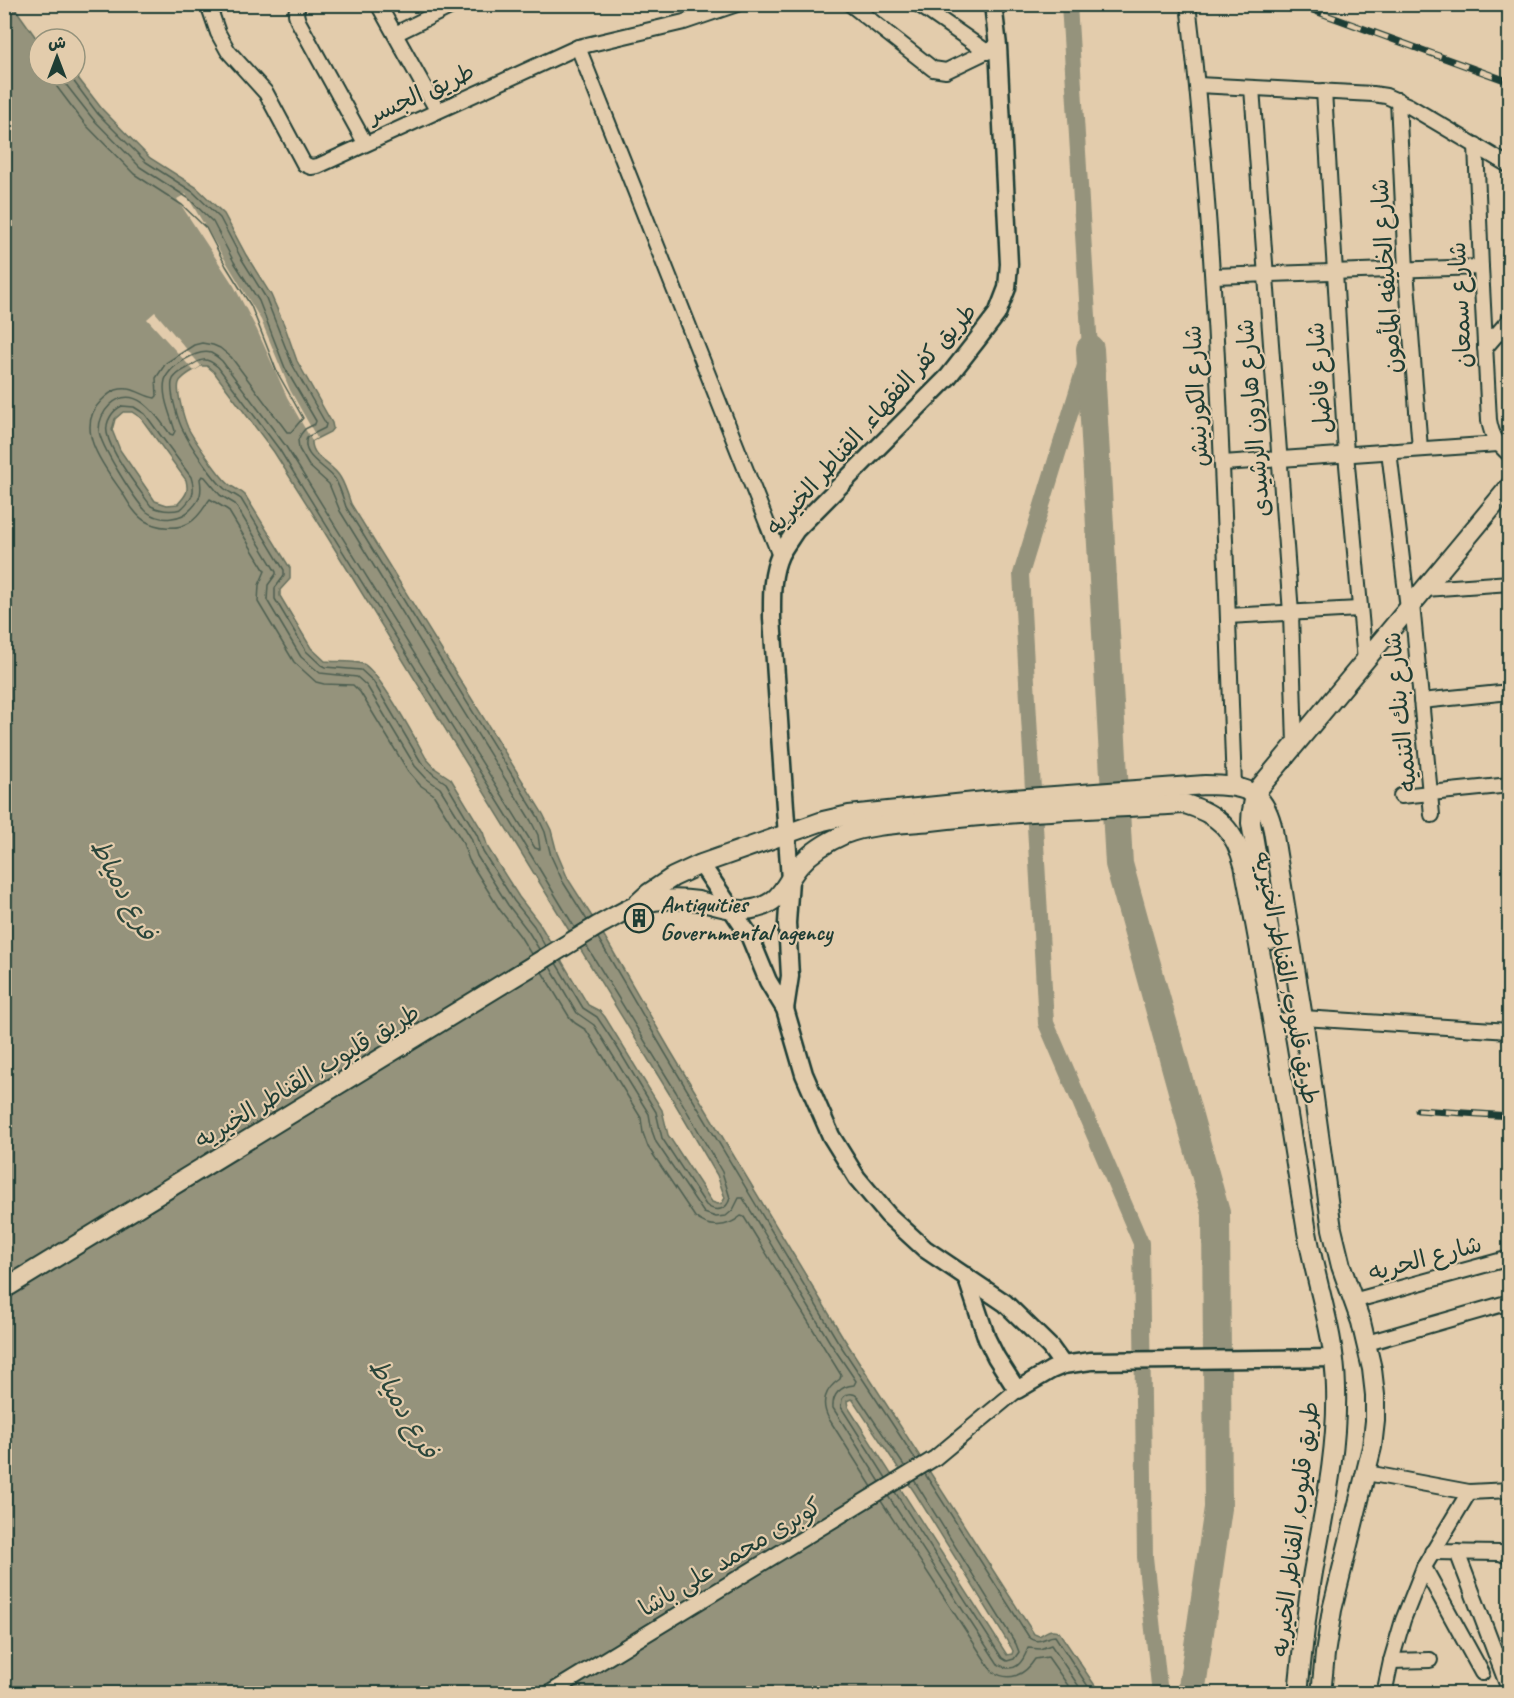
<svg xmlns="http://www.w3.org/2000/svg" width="1514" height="1698" font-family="Caveat,'Playpen Sans Arabic',sans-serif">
<defs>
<pattern id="building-cross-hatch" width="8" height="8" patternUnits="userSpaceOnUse" patternTransform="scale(1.5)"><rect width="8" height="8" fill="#ada38a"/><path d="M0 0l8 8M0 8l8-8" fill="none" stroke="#8c8672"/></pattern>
</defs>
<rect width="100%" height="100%" fill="#e3ccac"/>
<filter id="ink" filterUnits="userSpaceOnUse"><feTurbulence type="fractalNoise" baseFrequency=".0167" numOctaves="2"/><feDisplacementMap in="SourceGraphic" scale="12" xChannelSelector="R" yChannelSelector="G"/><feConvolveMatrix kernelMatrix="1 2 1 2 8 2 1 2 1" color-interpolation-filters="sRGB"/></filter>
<g filter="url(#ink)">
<path fill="#95937c" stroke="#66715f" stroke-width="1.5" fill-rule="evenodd" d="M 12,4 L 39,42 L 39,75 L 75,75 L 75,74 L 102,109 L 150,158 L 196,187 L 224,214 L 246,255 L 271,295 L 285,327 L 297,361 L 332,423 L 333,428 L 330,432 L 312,441 C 311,458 333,464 340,477 C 345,485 348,495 351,504 L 543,814 L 551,830 L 557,853 L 568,879 L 603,934 L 670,1050 L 843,1337 L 1034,1634 L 1039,1636 C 1046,1632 1052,1627 1059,1632 L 1100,1693 L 5,1694 L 4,5 ZM 201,366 L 207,366 L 214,372 L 274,452 L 317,520 L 670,1095 L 717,1175 L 725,1198 L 722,1203 L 718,1204 L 712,1202 L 668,1135 L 662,1110 L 605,1017 L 600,1011 L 588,1005 L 539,923 L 519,897 L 488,848 L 483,832 L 451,779 L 436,769 L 426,758 C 416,740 379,671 363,664 C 354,661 336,662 325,661 L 311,648 L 280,596 L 280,590 L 290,579 L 290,568 L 245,495 C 240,490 235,489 230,485 C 221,479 193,438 188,428 C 184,419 176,391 179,383 C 181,376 195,370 201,366 ZM 123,412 L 132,412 L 141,418 L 186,480 C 189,492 186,495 178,504 L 167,505 L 155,501 L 120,450 L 112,430 L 115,419 ZM 851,1399 L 853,1400 L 915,1493 L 1011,1647 L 1013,1651 L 1012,1654 L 1007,1655 L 848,1407 L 847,1401 Z"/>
<g fill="#e3ccac">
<path d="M 186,194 L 261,320 L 290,390 L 317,438 L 312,441 L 287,397 L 257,330 L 234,286 L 177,199 Z"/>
<path d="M 155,312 L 201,366 L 194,371 L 147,319 Z"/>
</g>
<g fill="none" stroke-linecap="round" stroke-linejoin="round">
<g stroke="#4e5f51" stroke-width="1.5">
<path d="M 53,75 L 57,87 L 85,124 L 134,174 L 182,205 L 206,228 L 226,266 L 251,306 L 277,372 L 303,418 L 291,432 L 287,432 L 231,357 L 220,348 L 213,345 L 202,343 L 194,345 L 166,363 L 156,378 L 157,396 L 155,398 C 141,396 133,385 116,390 C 110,392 105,397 101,401 C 73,429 105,468 122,492 C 128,502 135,515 145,521 C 157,528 177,530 189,523 C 199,518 204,507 210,499 L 228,510 L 265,571 L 259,585 L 258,602 L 294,662 L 316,682 L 324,684 L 353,685 L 360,692 L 408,771 L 420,785 L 433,794 L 462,841 L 469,860 L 500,910 L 520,936 L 531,954"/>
<path d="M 62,75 L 64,82 L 93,119 L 140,167 L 188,198 L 213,222 L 234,262 L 259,301 L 285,368 L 316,421 L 315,424 L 305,429 L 301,434 L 298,440 L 299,449 L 309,466 L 329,484 L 340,511 L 531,821 L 538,835 L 540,849 L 538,849 L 535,848 L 285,445 L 222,361 C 219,358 215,355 211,353 C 197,349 168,367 165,380 C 161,396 171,416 175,431 L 173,435 L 170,434 C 157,416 135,382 110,405 C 103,412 99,420 99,430 C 99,444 136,502 147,512 C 160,522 182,520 192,508 C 201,499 202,491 200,479 L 202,476 L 205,477 L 220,495 L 235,504 L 276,572 L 276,574 L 268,585 L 267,600 L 301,657 L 320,673 L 357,677 L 367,686 L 415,766 L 427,779 L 440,788 L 471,838 L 477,856 L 508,905 L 528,931 L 539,949"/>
<path d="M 69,75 L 98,114 L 146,162 L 193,192 L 220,218 L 241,258 L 266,298 L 292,364 L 326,424 L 325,428 L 307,437 C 300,457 326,466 335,479 C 340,487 343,498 346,507 L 538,817 L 545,832 L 551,856 L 563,882 L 587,920"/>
<path d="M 122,406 L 134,407 L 145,414 L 191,477 C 196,493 193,498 181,509 C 170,512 161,511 151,506 C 138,488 111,454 107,433 C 105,421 113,410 122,406 Z"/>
<path d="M 598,938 L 665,1053 L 837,1340 L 916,1460"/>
<path d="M 545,946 L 534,926 L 514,901 L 483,852 L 477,835 L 446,783 L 433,774 L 421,762 L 373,681 L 361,670 L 325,667 L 321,665 L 306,651 L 275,599 L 275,588 L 284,576 L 284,570 L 241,499 C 236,495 230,493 225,489 C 214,480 190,445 184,432 C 178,422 170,393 172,382 C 174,374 183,371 189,367 C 202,358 206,357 218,367 L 279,449 L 511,822 L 575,928"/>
<path d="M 556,963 L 583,1008 L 597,1017 L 617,1047 L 656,1112 L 662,1138 L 706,1205 C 716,1213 727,1210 730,1198 L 722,1172 L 676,1092 L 586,945"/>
<path d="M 550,967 L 577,1013 L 594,1025 L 649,1114 L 652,1131 L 656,1142 L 704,1213 L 716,1217 L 726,1216 L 733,1210 L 739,1198 L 743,1198 L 831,1344 L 856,1381 L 854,1385 C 841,1386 832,1394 833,1408 L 880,1482"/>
<path d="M 542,972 L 570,1018 L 575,1023 L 586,1030 L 603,1056 L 641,1118 L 643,1133 L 648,1147 L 695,1217 C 709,1229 727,1228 741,1216 L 744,1217 L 841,1375 L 840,1379 C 825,1389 820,1403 829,1419 L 872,1487"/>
<path d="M 925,1474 L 1029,1637 C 1040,1646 1045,1636 1055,1636 L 1093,1694"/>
<path d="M 886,1478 L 841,1407 L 842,1399 C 846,1393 853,1392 858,1397 L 905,1467"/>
<path d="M 895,1492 L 1002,1658 L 1007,1661 L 1014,1659 L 1019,1652 L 1016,1644 L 914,1480"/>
<path d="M 888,1496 L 998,1664 C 1015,1675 1023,1662 1028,1648 L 1040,1649 L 1051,1645 L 1084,1694"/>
<path d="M 881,1501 L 992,1671 C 1009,1683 1025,1675 1035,1659 L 1048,1657 L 1074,1694"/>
</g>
<path stroke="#95937c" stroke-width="16" d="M 1069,4 L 1090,349 L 1021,574 L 1046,1023 L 1141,1243 L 1145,1557 L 1160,1694"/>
<path stroke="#95937c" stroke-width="28" d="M 1090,349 L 1119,864 L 1216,1213 L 1218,1508 L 1191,1694"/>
</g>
<path fill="url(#building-cross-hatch)" stroke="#1f3d34" stroke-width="1.5" d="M 646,914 L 650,921 L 637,930 L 631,920 Z"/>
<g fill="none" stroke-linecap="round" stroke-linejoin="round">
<g stroke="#1f3d34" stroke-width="18">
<g id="minor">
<path d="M 208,4 L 218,33 L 228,51 L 266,93 L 304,164 L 311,167 L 318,166 L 578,47 L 684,22 L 737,4"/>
<path d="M 298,4 L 296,14 L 298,21 L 365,143"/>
<path d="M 378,4 L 437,110"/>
<path d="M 850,4 L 933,69 L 946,71 L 998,46"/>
<path d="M 918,4 L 987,52"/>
<path d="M 1188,4 C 1219,264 1224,525 1234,786"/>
<path d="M 395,34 L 456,4"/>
<path d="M 578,47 L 780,556"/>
<path d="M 1198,85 L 1373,94 L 1386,96 L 1409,106 L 1510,166"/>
<path d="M 1252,88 L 1291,613 L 1295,745"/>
<path d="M 1324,91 L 1346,454 L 1365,661"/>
<path d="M 1398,100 L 1406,270 L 1420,449"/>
<path d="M 1476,145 L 1481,267 L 1489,420 C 1492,438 1497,443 1510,455"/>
<path d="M 1213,276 L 1481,267"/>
<path d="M 1485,348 L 1510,319"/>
<path d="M 1389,451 L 1408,609"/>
<path d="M 1223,463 L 1498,444"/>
<path d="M 1425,589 L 1510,583"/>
<path d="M 1412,604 L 1432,815"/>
<path d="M 1228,616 L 1359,609"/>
<path d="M 1421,701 L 1510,692"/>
<path d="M 1401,796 L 1510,785"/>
<path d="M 1273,1022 L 1303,1018 L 1510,1031"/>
<path d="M 1353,1301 L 1510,1258"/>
<path d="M 1367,1343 L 1510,1302"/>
<path d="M 1367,1473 L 1469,1492 L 1510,1490"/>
<path d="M 1432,1552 L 1500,1553 L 1508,1556 L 1510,1559"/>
<path d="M 1457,1552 L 1510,1692"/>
<path d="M 1424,1567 L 1482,1673"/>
<path d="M 1391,1661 L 1430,1660"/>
<path d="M 548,1694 L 935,1458 L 1017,1390"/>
<path d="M 1384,1694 L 1391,1661 L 1403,1620 L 1424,1567 L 1469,1492"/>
</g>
</g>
<g stroke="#1f3d34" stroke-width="21">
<g id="tertiary">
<path d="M 701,864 L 749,935 L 768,981 L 785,1009 L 804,1074 L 831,1136 L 857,1178 L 888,1215 L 925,1249 L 1005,1303 L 1050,1347 L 1063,1365"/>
<path d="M 785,1009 L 790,976 L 787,923 L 790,880 L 772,618 C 772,597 771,575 780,555 C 784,547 791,538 796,530 L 948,377 L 977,340 L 997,314 L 1007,288 L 1009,264 L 998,46 L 993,4"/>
<path d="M 966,1276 L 987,1339 L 996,1357 L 1017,1390 L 1051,1370 L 1063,1365 L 1091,1361 L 1334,1358"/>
</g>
</g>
<g stroke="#1f3d34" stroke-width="22">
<g id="secondary">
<path d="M 638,903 L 649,893 L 673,877 L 701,864 L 823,821 L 849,815 L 985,801 L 1205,785 C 1242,786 1264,787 1273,830 L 1303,1018 L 1332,1229 L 1341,1266 L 1361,1322 L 1372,1369 L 1375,1395 L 1375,1421 L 1372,1447 L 1332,1610 L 1325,1654 L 1321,1694"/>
<path d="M 1271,940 L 1251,823 C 1251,810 1253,799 1260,787 L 1510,486"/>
<path d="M 4,1289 L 599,925 C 611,919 623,911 635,906 C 655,899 678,898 698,901 C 717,905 738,914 757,908 C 783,901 785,882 800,865 C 812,851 829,841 845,834 C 871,824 903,824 931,821 C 1015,811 1100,809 1185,804 C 1219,814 1235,831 1244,865 C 1268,987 1287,1109 1307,1232 C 1316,1284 1335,1334 1336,1388 C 1338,1449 1324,1511 1313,1572 C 1306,1612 1302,1653 1298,1694"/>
</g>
</g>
<use href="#minor" stroke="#e3ccac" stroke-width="14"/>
<use href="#tertiary" stroke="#e3ccac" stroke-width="16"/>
<use href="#secondary" stroke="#e3ccac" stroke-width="18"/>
<g stroke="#1f3d34" stroke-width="7">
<g id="rail">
<path d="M 1296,4 L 1510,82"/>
<path d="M 1418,1110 L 1510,1116"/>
</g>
</g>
<use href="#rail" stroke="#e3ccac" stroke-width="4.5" stroke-dasharray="14" stroke-linecap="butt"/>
</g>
</g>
<defs>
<g id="building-ring" transform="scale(1.5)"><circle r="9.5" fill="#e3ccac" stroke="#1f3d34" stroke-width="1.5"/><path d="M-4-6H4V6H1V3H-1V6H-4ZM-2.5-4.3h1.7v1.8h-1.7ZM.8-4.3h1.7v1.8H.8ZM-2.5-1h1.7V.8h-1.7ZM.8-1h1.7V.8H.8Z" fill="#1f3d34"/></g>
</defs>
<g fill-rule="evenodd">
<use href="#building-ring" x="639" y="918"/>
</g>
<g text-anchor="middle" stroke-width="4.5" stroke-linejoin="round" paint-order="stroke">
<g font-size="24" fill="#1f3d34" stroke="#e3ccac">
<text transform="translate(421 93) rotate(-24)" y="8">طريق الجسر</text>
<text transform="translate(1386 276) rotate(-94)" y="8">شارع الخليفه المأمون</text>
<text transform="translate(1460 305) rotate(-93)" y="8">شارع سمعان</text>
<text transform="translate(1319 378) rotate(-94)" y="8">شارع فاضل</text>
<text transform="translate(1196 396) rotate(-93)" y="8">شارع الكورنيش</text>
<text transform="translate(1253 418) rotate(-95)" y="8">شارع هارون الرشيدى</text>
<text transform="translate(871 419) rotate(-48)" y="8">طريق كفر الفقهاء, القناطر الخيريه</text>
<text transform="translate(1400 712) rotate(-96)" y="8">شارع بنك التنميه</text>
<text transform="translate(1287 978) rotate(79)" y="8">طريق قليوب, القناطر الخيريه</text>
<text transform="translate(307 1076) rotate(-31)" y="8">طريق قليوب, القناطر الخيريه</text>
<text transform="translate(1425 1258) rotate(-15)" y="8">شارع الحريه</text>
<text transform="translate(1295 1529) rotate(-83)" y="8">طريق قليوب, القناطر الخيريه</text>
<text transform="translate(730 1557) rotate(-31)" y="8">كوبرى محمد على باشا</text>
</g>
<g font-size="24" font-weight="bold" fill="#1f3d34" stroke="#e3ccac" text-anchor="start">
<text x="660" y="912">Antiquities<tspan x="660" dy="28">Governmental agency</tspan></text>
</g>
<g font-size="26" font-style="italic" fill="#2b463b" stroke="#e3ccac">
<text transform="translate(124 889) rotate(62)" y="9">فرع دمياط</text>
<text transform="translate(404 1408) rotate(60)" y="9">فرع دمياط</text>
</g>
</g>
<rect width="1514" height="1698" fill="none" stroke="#e3ccac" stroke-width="24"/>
<rect x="12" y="12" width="1490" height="1674" fill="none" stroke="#1f3d34" stroke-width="2" filter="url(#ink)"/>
<g transform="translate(57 57)"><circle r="28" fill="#e3ccac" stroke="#95937c" stroke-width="1.5"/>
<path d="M0-4.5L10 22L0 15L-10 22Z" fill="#1f3d34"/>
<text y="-9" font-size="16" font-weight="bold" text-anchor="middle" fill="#1f3d34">ش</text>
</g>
</svg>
